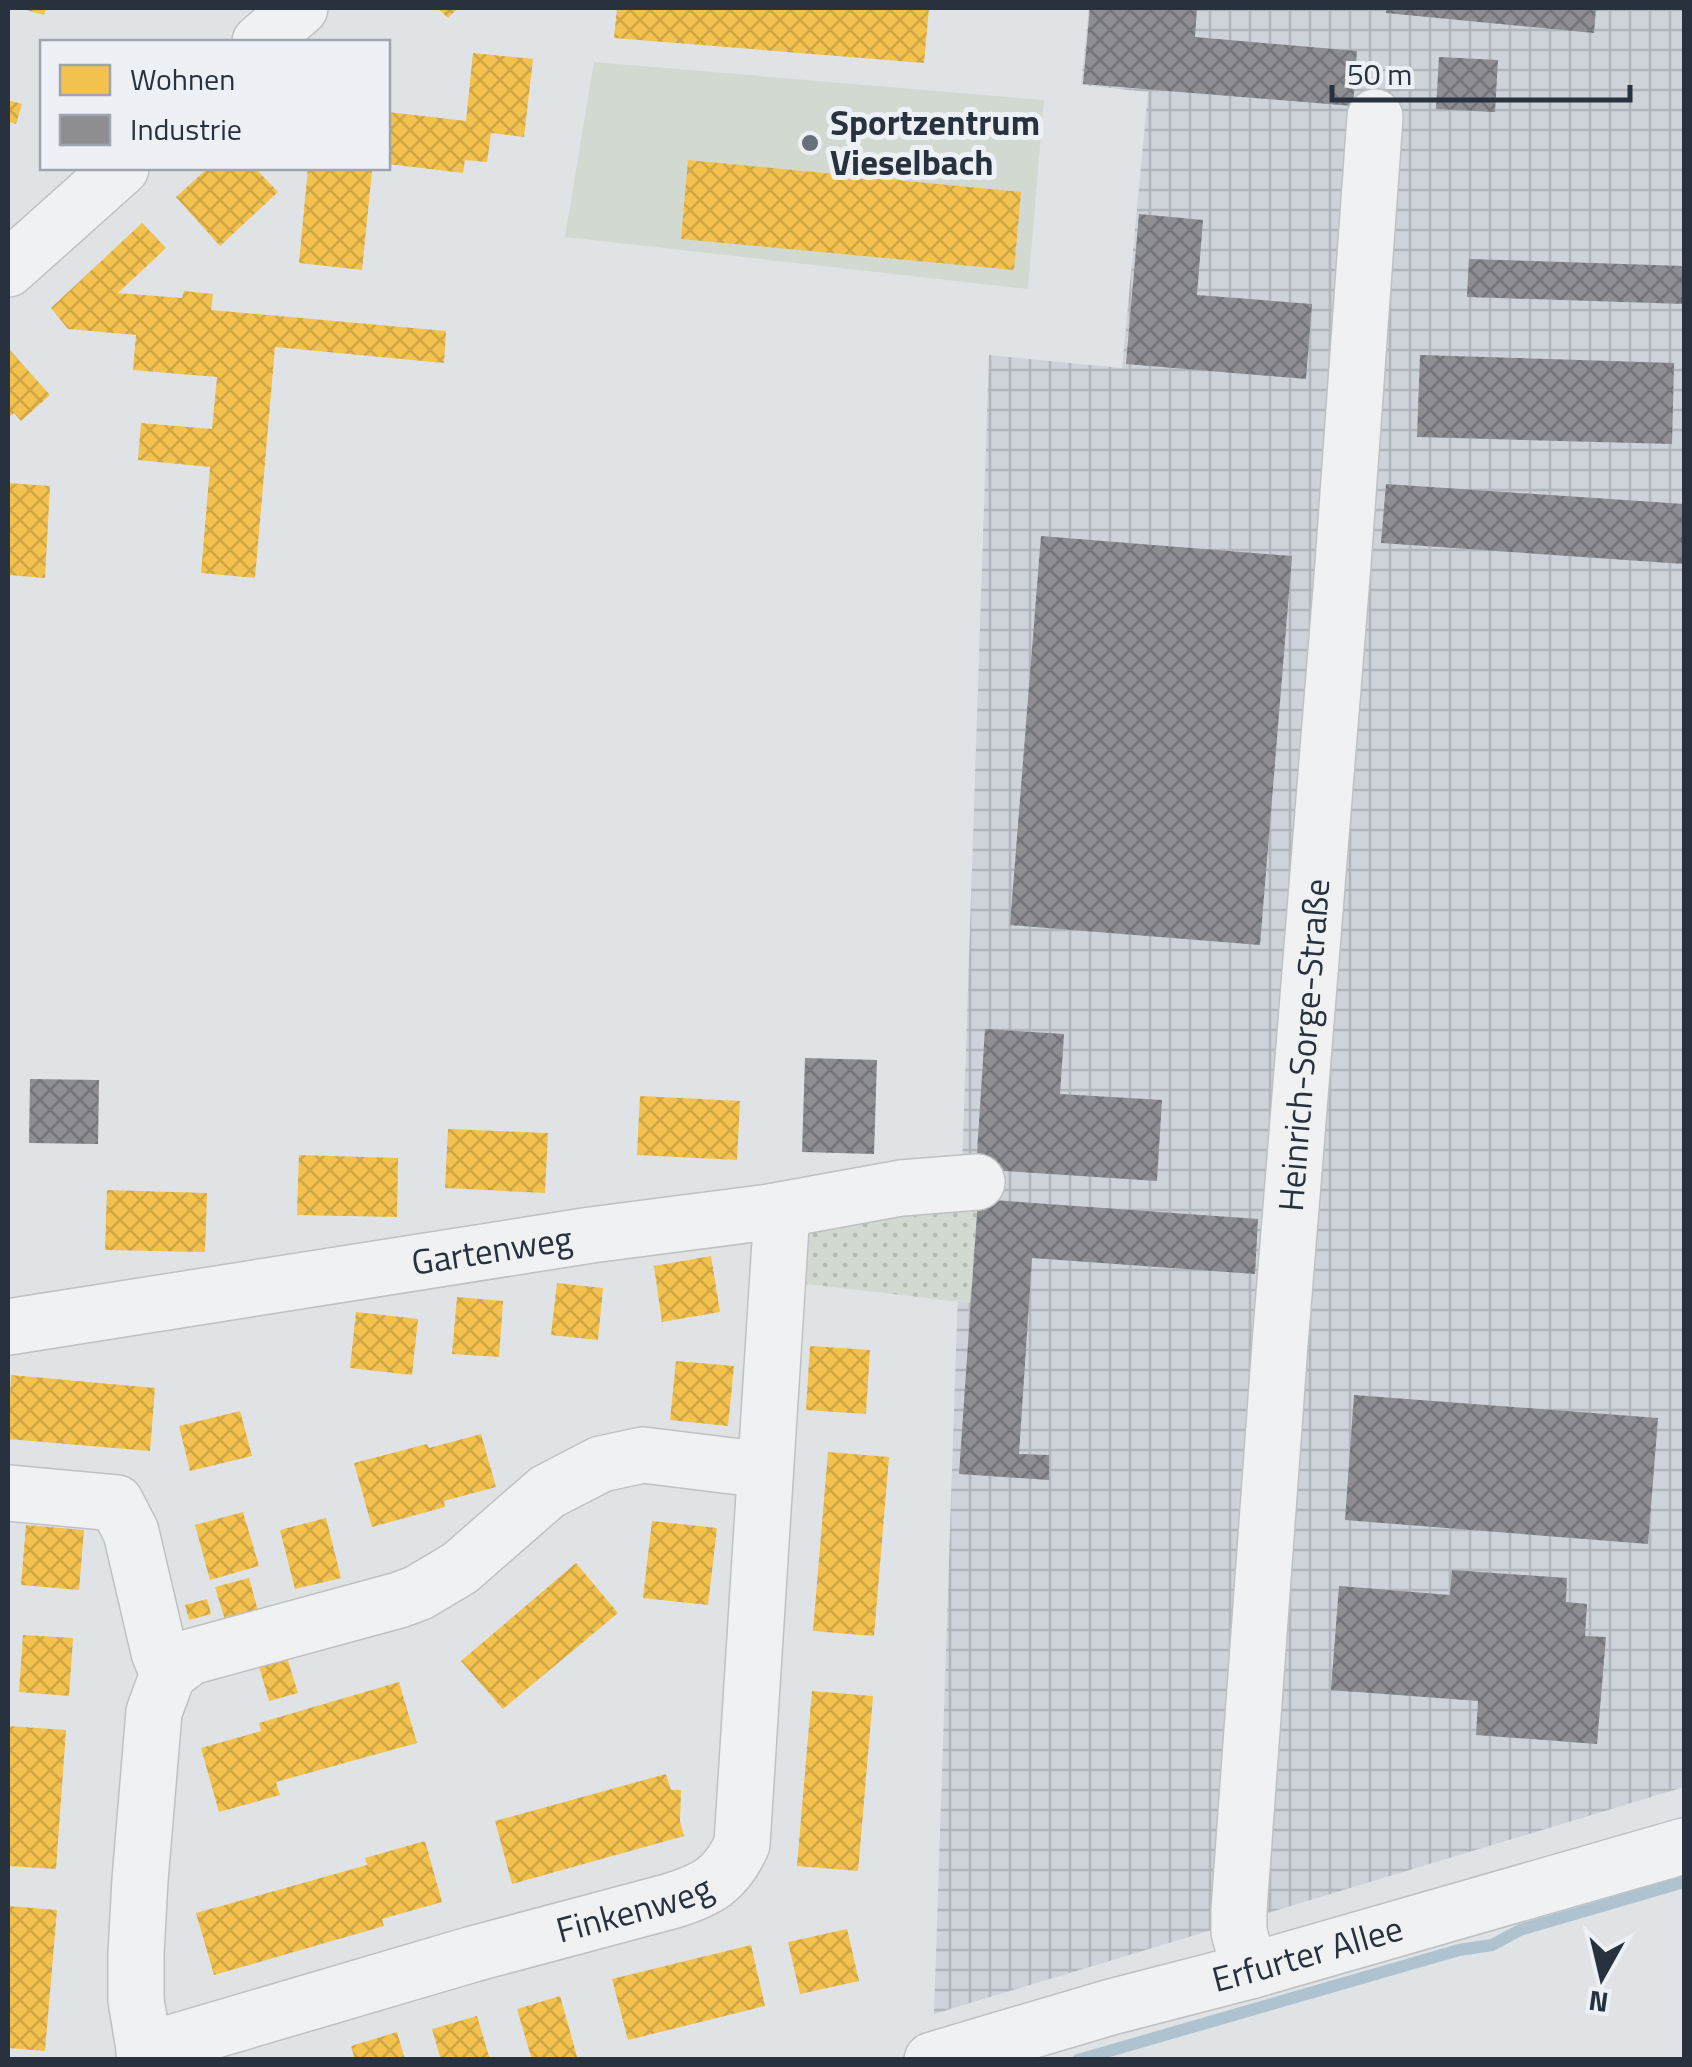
<svg xmlns="http://www.w3.org/2000/svg" width="1692" height="2067" font-family="'Titillium Web',sans-serif">
<defs>
<pattern id="industrial-grid" width="8" height="8" patternUnits="userSpaceOnUse" patternTransform="scale(2.5)"><rect width="8" height="8" fill="#ced3d9"/><path d="M0 4h8M4 0v8" fill="none" stroke="#b1b6bb"/></pattern>
<pattern id="park-dots" width="8" height="8" patternUnits="userSpaceOnUse" patternTransform="scale(2.5)"><rect width="8" height="8" fill="#d2d9d1"/><path d="M2 2h.1M6 6h.1" fill="none" stroke="#b4bbb4" stroke-width="1.8" stroke-linecap="round"/></pattern>
<pattern id="homes-cross-hatch" width="8" height="8" patternUnits="userSpaceOnUse" patternTransform="scale(2.5)"><rect width="8" height="8" fill="#f2c14e"/><path d="M0 0l8 8M0 8l8-8" fill="none" stroke="#d0a645"/></pattern>
<pattern id="industry-cross-hatch" width="8" height="8" patternUnits="userSpaceOnUse" patternTransform="scale(2.5)"><rect width="8" height="8" fill="#8d8d92"/><path d="M0 0l8 8M0 8l8-8" fill="none" stroke="#737479"/></pattern>
</defs>
<rect width="100%" height="100%" fill="#e0e3e6"/>
<path fill="url(#industrial-grid)" d="M 1089,8 L 1684,8 L 1684,1787 L 934,2014 L 989,355 L 1122,368 L 1148,92 L 1081,85 Z"/>
<path fill="url(#park-dots)" d="M 978,1199 L 970,1303 L 806,1284 L 810,1219 Z"/>
<path fill="#d2d9d1" d="M 594,62 L 1044,100 L 1028,289 L 565,237 Z"/>
<g fill="url(#homes-cross-hatch)">
<path d="M 19,8 L 46,8 L 44,15 Z"/>
<path d="M 437,8 L 458,8 L 448,18 Z"/>
<path d="M 617,8 L 740,9 L 741,8 L 929,8 L 924,63 L 614,38 Z"/>
<path d="M 473,53 L 533,59 L 524,137 L 491,133 L 487,162 L 465,160 L 463,173 L 388,164 L 388,112 L 466,121 Z"/>
<path d="M 8,100 L 22,104 L 16,124 L 8,122 Z"/>
<path d="M 688,160 L 1021,192 L 1014,270 L 681,239 Z"/>
<path d="M 208,168 L 255,168 L 278,192 L 220,246 L 176,197 Z"/>
<path d="M 308,168 L 372,171 L 362,270 L 299,263 Z"/>
<path d="M 142,223 L 166,248 L 118,293 L 182,298 L 184,291 L 213,294 L 211,310 L 446,331 L 444,363 L 275,347 L 255,578 L 201,573 L 210,467 L 138,460 L 141,423 L 212,429 L 217,377 L 133,370 L 136,335 L 68,329 L 51,308 Z"/>
<path d="M 8,348 L 50,395 L 21,421 L 14,413 L 8,418 Z"/>
<path d="M 8,483 L 50,486 L 45,578 L 8,575 Z"/>
<path d="M 640,1096 L 740,1101 L 737,1160 L 637,1155 Z"/>
<path d="M 448,1129 L 548,1133 L 545,1193 L 445,1188 Z"/>
<path d="M 299,1155 L 398,1158 L 397,1217 L 297,1215 Z"/>
<path d="M 107,1190 L 207,1193 L 205,1252 L 105,1250 Z"/>
<path d="M 711,1256 L 720,1312 L 662,1322 L 654,1266 Z"/>
<path d="M 557,1283 L 603,1288 L 598,1340 L 551,1335 Z"/>
<path d="M 457,1297 L 503,1301 L 499,1357 L 452,1354 Z"/>
<path d="M 356,1312 L 418,1319 L 412,1375 L 350,1368 Z"/>
<path d="M 810,1346 L 870,1350 L 866,1414 L 806,1410 Z"/>
<path d="M 676,1361 L 734,1366 L 728,1426 L 670,1420 Z"/>
<path d="M 11,1375 L 155,1388 L 150,1451 L 8,1439 Z"/>
<path d="M 240,1411 L 252,1456 L 190,1471 L 179,1426 Z"/>
<path d="M 481,1434 L 496,1487 L 444,1501 L 445,1507 L 372,1527 L 354,1463 L 427,1444 L 429,1448 Z"/>
<path d="M 828,1452 L 889,1457 L 874,1636 L 813,1631 Z"/>
<path d="M 243,1512 L 259,1566 L 210,1580 L 195,1525 Z"/>
<path d="M 326,1518 L 341,1578 L 295,1589 L 280,1530 Z"/>
<path d="M 652,1521 L 717,1528 L 708,1605 L 643,1598 Z"/>
<path d="M 26,1525 L 84,1530 L 79,1590 L 21,1585 Z"/>
<path d="M 576,1563 L 618,1613 L 503,1709 L 461,1661 Z"/>
<path d="M 249,1578 L 258,1611 L 225,1620 L 215,1587 Z"/>
<path d="M 207,1599 L 211,1614 L 189,1620 L 185,1605 Z"/>
<path d="M 23,1635 L 73,1638 L 69,1696 L 19,1692 Z"/>
<path d="M 284,1648 L 298,1693 L 269,1701 L 256,1656 Z"/>
<path d="M 399,1682 L 417,1743 L 276,1782 L 280,1795 L 219,1812 L 201,1748 L 261,1731 L 259,1723 Z"/>
<path d="M 812,1691 L 873,1696 L 858,1871 L 797,1866 Z"/>
<path d="M 8,1726 L 66,1730 L 56,1869 L 8,1866 Z"/>
<path d="M 666,1774 L 671,1790 L 681,1790 L 680,1821 L 684,1836 L 512,1884 L 495,1821 Z"/>
<path d="M 425,1841 L 442,1902 L 382,1919 L 384,1926 L 214,1975 L 196,1913 L 367,1865 L 365,1858 Z"/>
<path d="M 8,1906 L 57,1910 L 45,2051 L 8,2048 Z"/>
<path d="M 847,1929 L 859,1981 L 800,1994 L 788,1942 Z"/>
<path d="M 751,1945 L 765,2006 L 628,2040 L 612,1979 Z"/>
<path d="M 560,1996 L 578,2060 L 532,2060 L 517,2009 Z"/>
<path d="M 477,2016 L 490,2060 L 441,2060 L 432,2029 Z"/>
<path d="M 397,2032 L 405,2060 L 355,2060 L 351,2046 Z"/>
</g>
<g fill="url(#industry-cross-hatch)">
<path d="M 1090,8 L 1197,8 L 1195,37 L 1357,51 L 1353,106 L 1083,84 Z"/>
<path d="M 1386,8 L 1596,8 L 1594,33 L 1386,13 Z"/>
<path d="M 1439,57 L 1498,60 L 1495,112 L 1436,109 Z"/>
<path d="M 1139,214 L 1203,220 L 1197,295 L 1312,304 L 1306,379 L 1126,364 Z"/>
<path d="M 1469,259 L 1684,266 L 1684,304 L 1467,297 Z"/>
<path d="M 1420,355 L 1674,363 L 1672,444 L 1417,437 Z"/>
<path d="M 1386,484 L 1684,504 L 1684,564 L 1381,543 Z"/>
<path d="M 1041,536 L 1292,556 L 1260,945 L 1010,925 Z"/>
<path d="M 985,1029 L 1064,1034 L 1060,1094 L 1162,1100 L 1157,1181 L 976,1169 Z"/>
<path d="M 805,1058 L 877,1060 L 874,1154 L 802,1152 Z"/>
<path d="M 30,1079 L 99,1080 L 98,1144 L 29,1143 Z"/>
<path d="M 978,1199 L 1258,1219 L 1255,1274 L 1032,1258 L 1019,1454 L 1049,1455 L 1049,1480 L 959,1474 Z"/>
<path d="M 1354,1395 L 1658,1418 L 1648,1544 L 1345,1520 Z"/>
<path d="M 1452,1570 L 1567,1578 L 1566,1602 L 1587,1604 L 1585,1636 L 1606,1637 L 1597,1744 L 1476,1735 L 1478,1701 L 1331,1690 L 1339,1586 L 1450,1595 Z"/>
</g>
<g fill="none" stroke-linecap="round" stroke-linejoin="round">
<path stroke="#aec2d0" stroke-width="12" d="M 1078,2060 L 1459,1950 L 1492,1945 L 1520,1930 L 1684,1882"/>
<g stroke="#bec1c4" stroke-width="58">
<g id="minor">
<path d="M 260,42 L 300,8"/>
<path d="M 8,269 L 121,168"/>
<path id="s1" d="M 8,1327 L 591,1235 L 769,1212 L 901,1188 L 977,1182"/>
<path d="M 8,1493 L 116,1503 L 131,1532 L 159,1652 L 168,1674"/>
<path id="s2" d="M 1250,1971 L 1239,1932 L 1239,1910 L 1280,1344 L 1343,564 L 1375,117"/>
<path id="s3" d="M 144,2051 L 473,1954 L 671,1901 C 707,1890 726,1880 742,1844 L 782,1210"/>
<path d="M 146,2060 L 136,2000 L 136,1954 L 140,1880 L 154,1712 L 168,1674 L 190,1657 L 399,1600 L 418,1593 L 460,1568 L 547,1492 L 601,1464 L 643,1455 L 764,1470"/>
<path id="s4" d="M 932,2060 L 1111,2007 L 1250,1971 L 1684,1846"/>
</g>
</g>
<use href="#minor" stroke="#f0f1f2" stroke-width="55"/>
</g>
<circle fill="#687079" stroke="#edf1f5" stroke-width="4" cx="810" cy="143" r="10"/>
<g text-anchor="middle" stroke-width="10" stroke-linejoin="round" paint-order="stroke">
<g font-size="35" font-weight="bold" fill="#27323e" stroke="#edf1f5" text-anchor="start">
<text x="830" y="135">Sportzentrum<tspan x="830" dy="40">Vieselbach</tspan></text>
</g>
<g font-size="35" fill="#27323e" stroke="#edf1f5">
<text dy="12" stroke="none"><textPath href="#s2" startOffset="930">Heinrich-Sorge-Straße</textPath></text>
<text dy="12" stroke="none"><textPath href="#s1" startOffset="490">Gartenweg</textPath></text>
<text dy="12" stroke="none"><textPath href="#s3" startOffset="510">Finkenweg</textPath></text>
<text dy="12" stroke="none"><textPath href="#s4" startOffset="390">Erfurter Allee</textPath></text>
</g>
</g>
<rect width="1692" height="2067" fill="none" stroke="#27323e" stroke-width="20"/>
<rect x="40" y="40" width="350" height="130" fill="#edf1f5" stroke="#9ea5ac" stroke-width="2.5"/>
<rect x="60" y="65" width="50" height="30" fill="#f2c14e" stroke="#9ea5ac" stroke-width="2.5"/>
<text x="130" y="90" font-size="30" fill="#27323e">Wohnen</text>
<rect x="60" y="115" width="50" height="30" fill="#8d8d92" stroke="#9ea5ac" stroke-width="2.5"/>
<text x="130" y="140" font-size="30" fill="#27323e">Industrie</text>
<g transform="translate(1602 1977) rotate(188)" stroke="#edf1f5" stroke-width="8" paint-order="stroke">
<path d="M0-8L18 38L0 25L-18 38Z" fill="#27323e"/>
<text y="-15" font-size="28" font-weight="bold" text-anchor="middle" fill="#27323e">N</text>
</g>
<path d="M1332 85v15h298v-15" fill="none" stroke="#27323e" stroke-width="5"/>
<text x="1347" y="85" font-size="30" fill="#27323e" stroke="#edf1f5" stroke-width="8" paint-order="stroke">50 m</text>
</svg>
